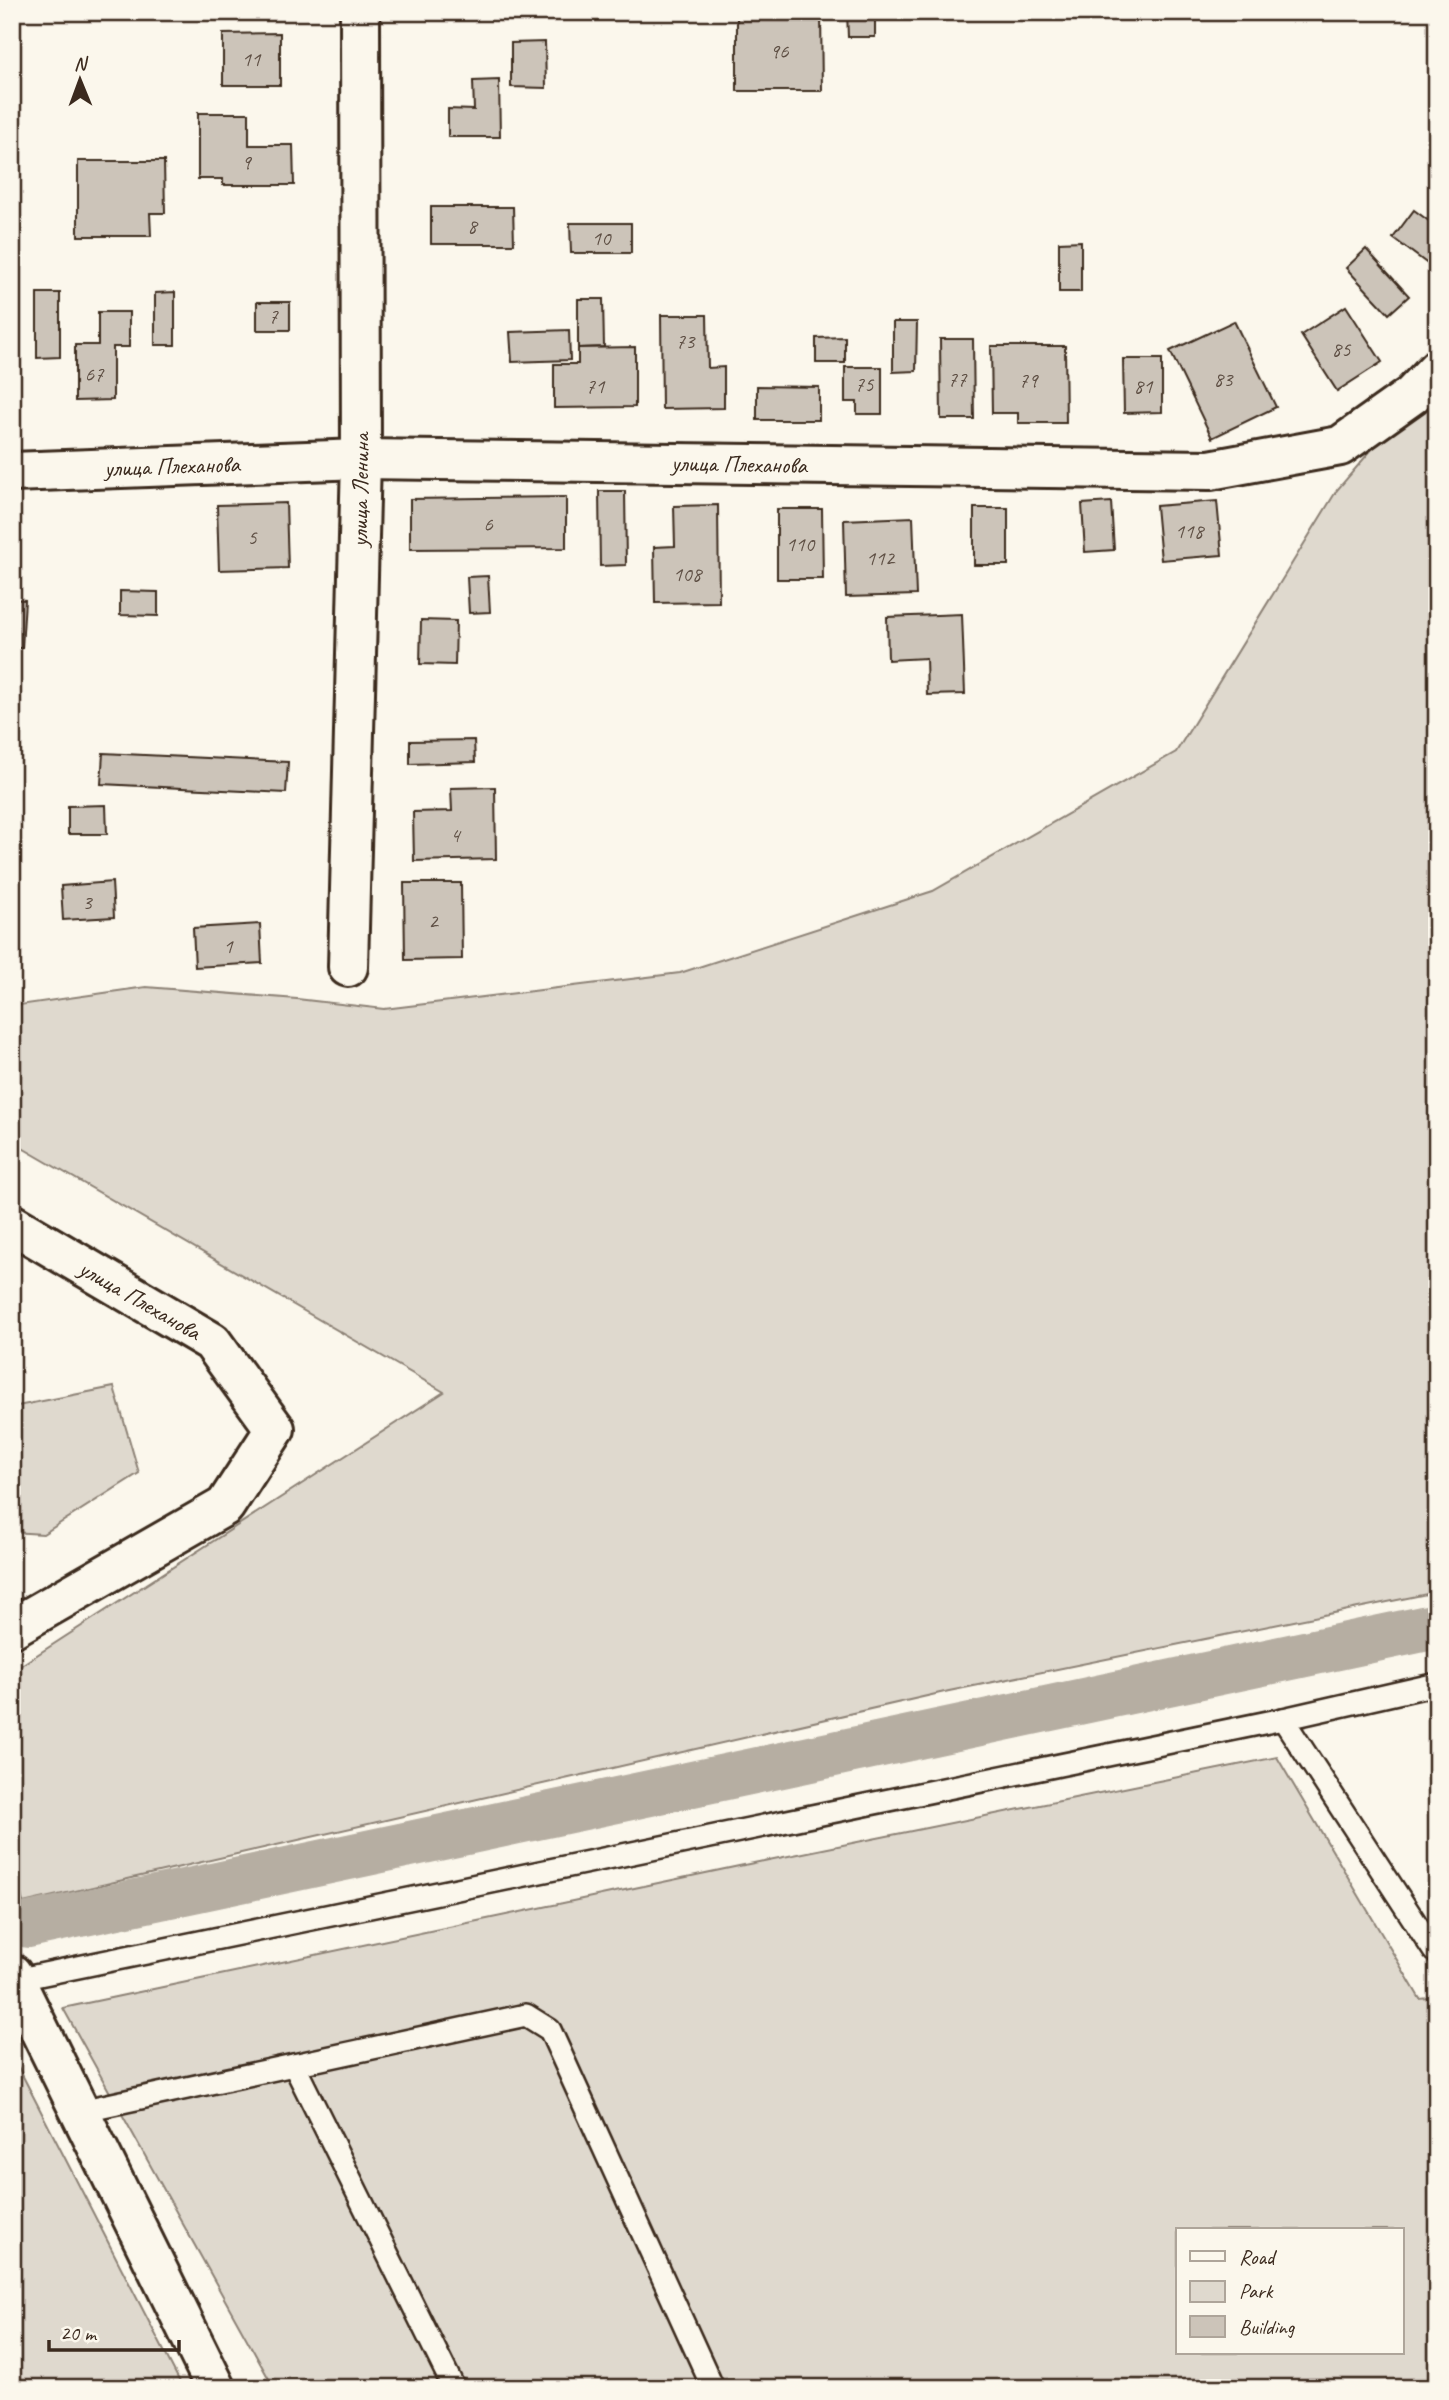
<svg xmlns="http://www.w3.org/2000/svg" width="1449" height="2400" font-family="Caveat,sans-serif">
<rect width="100%" height="100%" fill="#fbf7ec"/>
<filter id="ink" filterUnits="userSpaceOnUse"><feTurbulence type="fractalNoise" baseFrequency=".0143" numOctaves="2"/><feDisplacementMap in="SourceGraphic" scale="14" xChannelSelector="R" yChannelSelector="G"/><feConvolveMatrix kernelMatrix="1 2 1 2 8 2 1 2 1" color-interpolation-filters="sRGB"/></filter>
<g filter="url(#ink)">
<g fill="#dfd9ce" stroke="#8d8276" stroke-width="2" fill-rule="evenodd">
<path d="M 1437,385 L 1437,1592 L 949,1691 L 23,1903 L 12,1855 L 12,1671 L 444,1392 L 12,1142 L 12,1006 L 146,987 L 297,999 L 384,1009 L 680,973 L 933,891 L 1176,752 L 1337,490 L 1391,427 Z"/>
<path d="M 114,1387 L 139,1473 L 43,1534 L 12,1532 L 12,1407 Z"/>
<path d="M 1277,1757 L 1420,1999 L 1437,1997 L 1437,2388 L 274,2388 L 63,2008 L 739,1866 ZM 1178,2230 L 1402,2230 L 1402,2353 L 1178,2353 Z"/>
<path d="M 12,2055 L 183,2388 L 12,2388 Z"/>
</g>
<g fill="none" stroke-linecap="round" stroke-linejoin="round">
<path stroke="#b6aea2" stroke-width="46" d="M 28,1925 L 1437,1626"/>
</g>
<g fill="#ccc4b9" stroke="#3b2a1e" stroke-width="2">
<path d="M 737,12 L 821,12 L 822,91 L 737,91 Z"/>
<path d="M 847,12 L 875,12 L 875,37 L 848,37 Z"/>
<path d="M 280,33 L 280,85 L 223,85 L 223,34 Z"/>
<path d="M 545,42 L 546,88 L 511,87 L 511,43 Z"/>
<path d="M 499,80 L 500,137 L 448,137 L 448,109 L 474,110 L 473,81 Z"/>
<path d="M 198,113 L 249,113 L 249,145 L 293,145 L 294,185 L 223,185 L 223,179 L 198,179 Z"/>
<path d="M 78,161 L 164,161 L 165,213 L 150,213 L 151,236 L 78,236 Z"/>
<path d="M 431,207 L 513,207 L 514,244 L 431,244 Z"/>
<path d="M 1414,210 L 1437,227 L 1437,271 L 1393,238 Z"/>
<path d="M 570,223 L 631,223 L 631,253 L 571,253 Z"/>
<path d="M 1081,241 L 1081,292 L 1059,292 L 1059,242 Z"/>
<path d="M 1366,249 L 1409,296 L 1389,314 L 1346,268 Z"/>
<path d="M 175,292 L 175,345 L 155,345 L 155,293 Z"/>
<path d="M 37,293 L 60,293 L 60,357 L 37,358 Z"/>
<path d="M 578,299 L 603,299 L 604,347 L 578,348 Z"/>
<rect x="257" y="302" width="33" height="28"/>
<path d="M 1346,306 L 1382,362 L 1337,391 L 1301,335 Z"/>
<path d="M 98,312 L 129,312 L 129,347 L 113,347 L 113,400 L 75,401 L 75,345 L 98,345 Z"/>
<path d="M 661,315 L 707,315 L 708,368 L 724,367 L 724,408 L 662,409 Z"/>
<path d="M 1234,321 L 1276,407 L 1212,438 L 1170,351 Z"/>
<path d="M 893,322 L 917,322 L 916,371 L 893,372 Z"/>
<path d="M 12,326 L 14,395 L 12,395 Z"/>
<path d="M 569,330 L 570,360 L 512,362 L 510,332 Z"/>
<path d="M 845,337 L 845,363 L 816,363 L 816,338 Z"/>
<path d="M 940,339 L 973,339 L 974,419 L 941,419 Z"/>
<path d="M 991,346 L 1065,346 L 1066,423 L 1018,423 L 1018,413 L 992,413 Z"/>
<path d="M 635,347 L 635,407 L 554,408 L 554,364 L 578,364 L 578,348 Z"/>
<path d="M 1123,359 L 1162,359 L 1162,412 L 1124,413 Z"/>
<path d="M 845,367 L 882,367 L 882,414 L 857,414 L 857,402 L 845,402 Z"/>
<path d="M 757,386 L 819,387 L 819,420 L 757,420 Z"/>
<path d="M 599,491 L 625,491 L 626,565 L 600,566 Z"/>
<path d="M 566,497 L 566,548 L 410,549 L 410,499 Z"/>
<path d="M 1217,501 L 1222,555 L 1161,560 L 1156,506 Z"/>
<path d="M 1111,502 L 1114,550 L 1085,552 L 1082,504 Z"/>
<path d="M 286,503 L 288,568 L 219,570 L 217,505 Z"/>
<path d="M 718,505 L 719,602 L 655,603 L 654,547 L 675,546 L 674,506 Z"/>
<rect x="974" y="508" width="34" height="57"/>
<path d="M 777,509 L 822,509 L 823,579 L 777,579 Z"/>
<path d="M 913,517 L 916,595 L 846,597 L 844,520 Z"/>
<path d="M 488,576 L 490,612 L 469,613 L 467,577 Z"/>
<path d="M 120,591 L 158,592 L 158,616 L 120,615 Z"/>
<path d="M 12,599 L 25,600 L 22,648 L 12,648 Z"/>
<path d="M 962,614 L 965,694 L 927,695 L 926,658 L 888,660 L 887,617 Z"/>
<path d="M 421,620 L 456,621 L 455,665 L 420,664 Z"/>
<path d="M 474,740 L 475,762 L 410,764 L 410,741 Z"/>
<path d="M 103,753 L 288,762 L 286,793 L 101,784 Z"/>
<path d="M 495,787 L 496,859 L 414,861 L 413,812 L 452,811 L 451,788 Z"/>
<path d="M 106,805 L 107,834 L 68,834 L 68,806 Z"/>
<path d="M 112,882 L 114,917 L 63,920 L 61,886 Z"/>
<path d="M 404,883 L 461,883 L 462,959 L 405,960 Z"/>
<path d="M 260,924 L 262,963 L 195,967 L 193,928 Z"/>
</g>
<g fill="none" stroke-linecap="round" stroke-linejoin="round">
<g stroke="#3b2a1e" stroke-width="26">
<g id="service">
<path d="M 1283,1719 L 1434,1951 L 1437,1952"/>
<path d="M 15,1980 L 1283,1719 L 1437,1684"/>
<path d="M 294,2065 L 454,2388"/>
<path d="M 80,2111 L 526,2015 L 550,2030 L 713,2388"/>
</g>
</g>
<g stroke="#3b2a1e" stroke-width="44">
<g id="minor">
<path d="M 12,472 L 361,459 L 1210,470 L 1340,446 L 1412,395 L 1437,369"/>
<path d="M 348,967 L 361,459 L 360,12"/>
<path d="M 12,1224 L 212,1342 L 275,1429 L 225,1506 L 12,1628"/>
<path d="M 12,1974 L 216,2388"/>
</g>
</g>
<use href="#service" stroke="#fbf7ec" stroke-width="21"/>
<use href="#minor" stroke="#fbf7ec" stroke-width="38"/>
</g>
</g>
<g text-anchor="middle" stroke-width="5" stroke-linejoin="round" paint-order="stroke">
<g font-size="21" fill="#5f5045">
<text x="779" y="58">96</text>
<text x="251" y="66">11</text>
<text x="246" y="169">9</text>
<text x="472" y="233">8</text>
<text x="601" y="245">10</text>
<text x="273" y="323">7</text>
<text x="685" y="348">73</text>
<text x="1341" y="356">85</text>
<text x="94" y="381">67</text>
<text x="957" y="386">77</text>
<text x="1223" y="386">83</text>
<text x="1028" y="387">79</text>
<text x="864" y="391">75</text>
<text x="595" y="393">71</text>
<text x="1143" y="393">81</text>
<text x="488" y="531">6</text>
<text x="1189" y="538">118</text>
<text x="252" y="544">5</text>
<text x="800" y="551">110</text>
<text x="880" y="565">112</text>
<text x="687" y="581">108</text>
<text x="455" y="842">4</text>
<text x="87" y="909">3</text>
<text x="433" y="928">2</text>
<text x="228" y="953">1</text>
</g>
<g font-size="24" fill="#3b2a1e" stroke="#fbf7ec">
<text transform="translate(739 464) rotate(1)" y="8">улица Плеханова</text>
<text transform="translate(172 466) rotate(-2)" y="8">улица Плеханова</text>
<text transform="translate(360 490) rotate(-89)" y="8">улица Ленина</text>
<text transform="translate(140 1300) rotate(30)" y="8">улица Плеханова</text>
</g>
</g>
<rect width="1449" height="2400" fill="none" stroke="#fbf7ec" stroke-width="42"/>
<rect x="21" y="21" width="1407" height="2358" fill="none" stroke="#3b2a1e" stroke-width="2.5" filter="url(#ink)"/>
<rect x="1176" y="2228" width="228" height="126" fill="#fbf7ec" stroke="#aea59a" stroke-width="2"/>
<rect x="1190" y="2251" width="35" height="10" fill="#fbf7ec" stroke="#aea59a" stroke-width="2"/>
<text x="1239" y="2264" font-size="21" fill="#3b2a1e">Road</text>
<rect x="1190" y="2281" width="35" height="21" fill="#dfd9ce" stroke="#aea59a" stroke-width="2"/>
<text x="1239" y="2298" font-size="21" fill="#3b2a1e">Park</text>
<rect x="1190" y="2316" width="35" height="21" fill="#ccc4b9" stroke="#aea59a" stroke-width="2"/>
<text x="1239" y="2334" font-size="21" fill="#3b2a1e">Building</text>
<g transform="translate(80 80) rotate(359)" stroke="#fbf7ec" stroke-width="5" paint-order="stroke">
<path d="M0-5L12 26L0 18L-12 26Z" fill="#3b2a1e"/>
<text y="-10" font-size="19" font-weight="bold" text-anchor="middle" fill="#3b2a1e">N</text>
</g>
<path d="M49 2340v10h130v-10" fill="none" stroke="#3b2a1e" stroke-width="3.5"/>
<text x="60" y="2340" font-size="21" fill="#3b2a1e" stroke="#fbf7ec" stroke-width="5" paint-order="stroke">20 m</text>
</svg>
